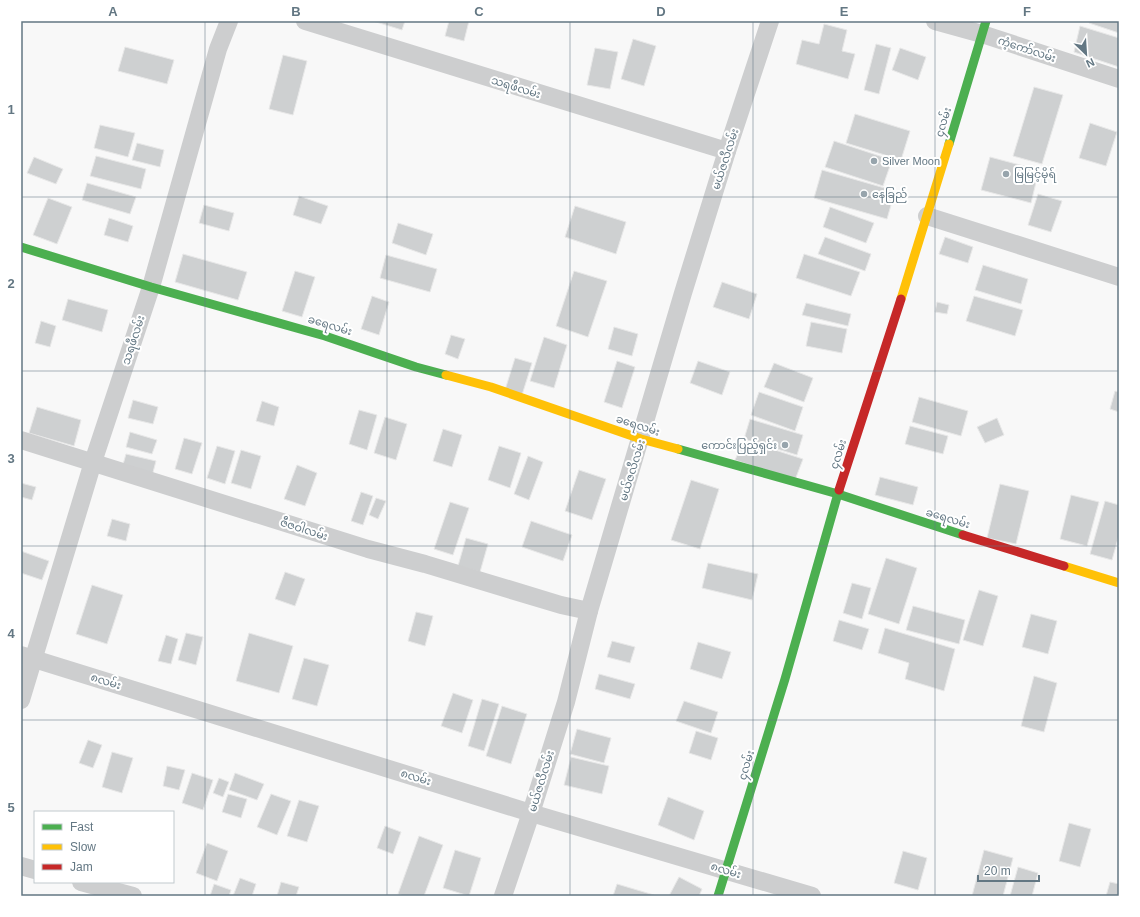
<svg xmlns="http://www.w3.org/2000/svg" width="1140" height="917" font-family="Arial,'Noto Sans Myanmar',sans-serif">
<rect width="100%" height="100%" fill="#f8f8f8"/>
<g fill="#ced0d1" stroke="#e8e8e8">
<path d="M 373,21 L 405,21 L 402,30 Z"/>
<path d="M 449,21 L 469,21 L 464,41 L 445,36 Z"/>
<path d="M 1089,21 L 1119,21 L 1119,33 L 1089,23 Z"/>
<path d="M 824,24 L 847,30 L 842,51 L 855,54 L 848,79 L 796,64 L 802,40 L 819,44 Z"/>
<path d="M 1080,26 L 1119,38 L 1119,67 L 1074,52 Z"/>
<path d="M 633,39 L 656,46 L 644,86 L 621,79 Z"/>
<path d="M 876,44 L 891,48 L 879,94 L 864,90 Z"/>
<path d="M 125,47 L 174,60 L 167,84 L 118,71 Z"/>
<path d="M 595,48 L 618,52 L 610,89 L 587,85 Z"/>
<path d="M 900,48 L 926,57 L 918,80 L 892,70 Z"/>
<path d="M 283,55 L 307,61 L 293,115 L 269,109 Z"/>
<path d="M 1034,87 L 1063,95 L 1042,164 L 1013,156 Z"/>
<path d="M 855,114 L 910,131 L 901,160 L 846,143 Z"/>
<path d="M 1090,123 L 1117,132 L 1106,166 L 1079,158 Z"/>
<path d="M 100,125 L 135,133 L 128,157 L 94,148 Z"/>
<path d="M 834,141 L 892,160 L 883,186 L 825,167 Z"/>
<path d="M 137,143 L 164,150 L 160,167 L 132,160 Z"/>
<path d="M 96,156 L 146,169 L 141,189 L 90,176 Z"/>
<path d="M 34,157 L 63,169 L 56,184 L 27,173 Z"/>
<path d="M 990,157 L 1039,170 L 1031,203 L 981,190 Z"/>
<path d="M 822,170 L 895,191 L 887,219 L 814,198 Z"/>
<path d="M 87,183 L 136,197 L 130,214 L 82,200 Z"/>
<path d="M 1038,194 L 1062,201 L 1051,232 L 1028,225 Z"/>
<path d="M 299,196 L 328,206 L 321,224 L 293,215 Z"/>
<path d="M 48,198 L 72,207 L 57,244 L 33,235 Z"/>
<path d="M 204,205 L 234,213 L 229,231 L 199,223 Z"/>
<path d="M 575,206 L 626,222 L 616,254 L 565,237 Z"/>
<path d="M 830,207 L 874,223 L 866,243 L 823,227 Z"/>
<path d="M 109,218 L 133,226 L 128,242 L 104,235 Z"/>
<path d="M 398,223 L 433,234 L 426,255 L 392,243 Z"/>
<path d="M 825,237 L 871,254 L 865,271 L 818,254 Z"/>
<path d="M 945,237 L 973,247 L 968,263 L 939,254 Z"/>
<path d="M 183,254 L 247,272 L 238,300 L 175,282 Z"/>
<path d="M 804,254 L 860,272 L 851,296 L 796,278 Z"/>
<path d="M 386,255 L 437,269 L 430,292 L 380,278 Z"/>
<path d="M 983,265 L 1028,279 L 1021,304 L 975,290 Z"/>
<path d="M 295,271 L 315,277 L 302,317 L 282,311 Z"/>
<path d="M 574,271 L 607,281 L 588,337 L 556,326 Z"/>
<path d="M 722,282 L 757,294 L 749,319 L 713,307 Z"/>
<path d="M 372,296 L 389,302 L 379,335 L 361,329 Z"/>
<path d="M 974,296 L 1023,310 L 1015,336 L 966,321 Z"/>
<path d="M 68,299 L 108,310 L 102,332 L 62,320 Z"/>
<path d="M 937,302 L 949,305 L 947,314 L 935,312 Z"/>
<path d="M 806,303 L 851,314 L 848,326 L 802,315 Z"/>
<path d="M 41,321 L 56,326 L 50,347 L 35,343 Z"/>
<path d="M 811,322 L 847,329 L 842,353 L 806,346 Z"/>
<path d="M 614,327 L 638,334 L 632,356 L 608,349 Z"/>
<path d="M 451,335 L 465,339 L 458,359 L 445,354 Z"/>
<path d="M 544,337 L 567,345 L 554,388 L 530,381 Z"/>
<path d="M 515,358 L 532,363 L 522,395 L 505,390 Z"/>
<path d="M 617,361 L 635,367 L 622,408 L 604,402 Z"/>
<path d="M 698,361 L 730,372 L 722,395 L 690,383 Z"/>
<path d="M 774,363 L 813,378 L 804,402 L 764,387 Z"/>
<path d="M 1115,391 L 1119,392 L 1119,412 L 1110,409 Z"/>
<path d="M 759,392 L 803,407 L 795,431 L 751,415 Z"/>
<path d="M 919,397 L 968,411 L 961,436 L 912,422 Z"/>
<path d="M 133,400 L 158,407 L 153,424 L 128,418 Z"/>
<path d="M 262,401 L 279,407 L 274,426 L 256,421 Z"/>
<path d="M 37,407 L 81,420 L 74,446 L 29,433 Z"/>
<path d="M 359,410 L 377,415 L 367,450 L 349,444 Z"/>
<path d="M 385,417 L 407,424 L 396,460 L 374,453 Z"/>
<path d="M 997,418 L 1004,435 L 985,443 L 977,427 Z"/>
<path d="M 750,419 L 803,435 L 797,455 L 744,439 Z"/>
<path d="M 910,426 L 948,436 L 943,454 L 905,444 Z"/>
<path d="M 443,429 L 462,435 L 452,467 L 433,461 Z"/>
<path d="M 130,432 L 157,440 L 152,454 L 126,447 Z"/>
<path d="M 184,438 L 202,443 L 192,474 L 175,469 Z"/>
<path d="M 744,440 L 803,459 L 795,480 L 735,460 Z"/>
<path d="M 217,446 L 235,451 L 225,484 L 207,478 Z"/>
<path d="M 499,446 L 521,453 L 510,488 L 488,480 Z"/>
<path d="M 241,450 L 261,456 L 251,489 L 231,483 Z"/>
<path d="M 126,454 L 156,461 L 152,476 L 122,468 Z"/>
<path d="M 528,456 L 543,462 L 529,500 L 514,494 Z"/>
<path d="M 297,465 L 317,473 L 305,506 L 284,499 Z"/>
<path d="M 579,470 L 606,479 L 592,520 L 565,511 Z"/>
<path d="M 880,477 L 918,487 L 913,505 L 875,495 Z"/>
<path d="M 691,480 L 719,489 L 700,549 L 671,540 Z"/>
<path d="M 21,483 L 36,487 L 32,500 L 21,497 Z"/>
<path d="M 1000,484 L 1029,491 L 1016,544 L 987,538 Z"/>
<path d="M 361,492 L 373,496 L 363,525 L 351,521 Z"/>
<path d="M 1071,495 L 1099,502 L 1087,546 L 1060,539 Z"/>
<path d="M 376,498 L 386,501 L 378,519 L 369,515 Z"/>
<path d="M 1105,501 L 1119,505 L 1119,535 L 1112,560 L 1090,554 Z"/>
<path d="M 450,502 L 469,508 L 453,555 L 434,549 Z"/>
<path d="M 112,519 L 130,524 L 126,541 L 107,536 Z"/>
<path d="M 531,521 L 572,535 L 563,561 L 522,547 Z"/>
<path d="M 466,538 L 488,544 L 480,572 L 458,566 Z"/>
<path d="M 21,551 L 49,561 L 42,580 L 21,573 Z"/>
<path d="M 886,558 L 917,568 L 899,624 L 868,614 Z"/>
<path d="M 708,563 L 758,574 L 752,600 L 702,588 Z"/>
<path d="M 285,572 L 305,579 L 295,606 L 275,599 Z"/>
<path d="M 852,583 L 871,588 L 862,619 L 843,613 Z"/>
<path d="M 92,585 L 123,595 L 107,644 L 76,634 Z"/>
<path d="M 979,590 L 998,596 L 983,646 L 963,640 Z"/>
<path d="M 913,606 L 965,620 L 959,644 L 906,630 Z"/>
<path d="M 416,612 L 433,616 L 425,646 L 408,641 Z"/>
<path d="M 1031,614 L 1057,621 L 1048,654 L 1022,647 Z"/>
<path d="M 839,620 L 869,629 L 862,650 L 833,641 Z"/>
<path d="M 885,628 L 955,649 L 944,691 L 905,679 L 909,663 L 878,653 Z"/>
<path d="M 186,633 L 203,637 L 196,665 L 178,660 Z"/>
<path d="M 249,633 L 293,646 L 279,693 L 236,681 Z"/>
<path d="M 166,635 L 178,639 L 171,664 L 158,661 Z"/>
<path d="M 612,641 L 635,647 L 630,663 L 607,657 Z"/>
<path d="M 698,642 L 731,652 L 722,679 L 690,669 Z"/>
<path d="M 304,658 L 329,665 L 317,706 L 292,699 Z"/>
<path d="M 599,674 L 635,684 L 630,699 L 595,689 Z"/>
<path d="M 1034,676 L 1057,683 L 1044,732 L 1021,726 Z"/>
<path d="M 453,693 L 473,700 L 462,733 L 441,726 Z"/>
<path d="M 482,699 L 499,704 L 484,751 L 468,746 Z"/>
<path d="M 684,701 L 718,712 L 711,733 L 676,721 Z"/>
<path d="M 502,706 L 527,714 L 511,764 L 486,756 Z"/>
<path d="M 577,729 L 611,738 L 604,763 L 570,754 Z"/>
<path d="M 696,731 L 718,738 L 711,760 L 689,753 Z"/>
<path d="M 88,740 L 102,745 L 93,768 L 79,763 Z"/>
<path d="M 112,752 L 133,758 L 122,793 L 102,787 Z"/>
<path d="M 571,757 L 609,766 L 602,794 L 564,785 Z"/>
<path d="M 167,766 L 185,770 L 179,790 L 163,786 Z"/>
<path d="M 192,773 L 213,780 L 203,810 L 182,803 Z"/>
<path d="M 235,773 L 264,784 L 257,800 L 229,790 Z"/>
<path d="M 219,778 L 229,782 L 223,797 L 213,793 Z"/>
<path d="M 228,794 L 247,799 L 241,818 L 222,812 Z"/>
<path d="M 271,794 L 291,801 L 277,835 L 257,827 Z"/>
<path d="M 668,797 L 704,811 L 694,840 L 658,825 Z"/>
<path d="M 299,800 L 319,806 L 307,842 L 287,836 Z"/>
<path d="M 1069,823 L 1091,829 L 1080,867 L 1059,861 Z"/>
<path d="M 385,826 L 401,832 L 393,854 L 377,848 Z"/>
<path d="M 419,836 L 443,845 L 424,896 L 404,896 L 398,894 Z"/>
<path d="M 207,843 L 228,851 L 217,881 L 196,873 Z"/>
<path d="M 455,850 L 481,858 L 469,896 L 443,888 Z"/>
<path d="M 984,850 L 1013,858 L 1003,896 L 972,896 Z"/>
<path d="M 903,851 L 927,858 L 918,890 L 894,883 Z"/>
<path d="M 1018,867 L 1038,873 L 1032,896 L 1010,896 Z"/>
<path d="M 679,877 L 702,889 L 699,896 L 669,896 Z"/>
<path d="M 240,878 L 256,884 L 252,896 L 233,896 Z"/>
<path d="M 281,882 L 299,887 L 296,896 L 277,896 Z"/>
<path d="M 1110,882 L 1119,884 L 1119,896 L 1106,896 Z"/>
<path d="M 214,884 L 231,890 L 229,896 L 210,896 Z"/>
<path d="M 617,884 L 654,895 L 653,896 L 613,896 Z"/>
</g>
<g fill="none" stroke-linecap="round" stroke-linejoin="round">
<g stroke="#cdcecf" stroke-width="18">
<path d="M 305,21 L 727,151"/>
<path d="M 935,21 L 982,34 L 1119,79"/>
<path d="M 927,216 L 1119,277"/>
<path d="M 21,440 L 368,549 L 425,564 L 561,605 L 589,611"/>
<path d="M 21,655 L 531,813 L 812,896"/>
<path d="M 21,700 L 93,462 L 151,287 L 218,49 L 229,21"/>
<path d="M 21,866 L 35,870"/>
<path d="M 81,882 L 133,896"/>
<path d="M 503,896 L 531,813 L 566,702 L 589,611 L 683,293 L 727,151 L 770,21"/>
</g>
<g stroke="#4caf50" stroke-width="9">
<path d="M 949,144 L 986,21"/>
<path d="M 21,247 L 151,287 L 325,336 L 416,367 L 446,375"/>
<path d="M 678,449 L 838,494 L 963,535"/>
<path d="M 718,896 L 785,679 L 839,490"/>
</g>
<g stroke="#ffc107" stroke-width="9">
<path d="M 901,299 L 949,144"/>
<path d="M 446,375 L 491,387 L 641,439 L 678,449"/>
<path d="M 1064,566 L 1119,583"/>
</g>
<g stroke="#c62828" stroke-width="9">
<path d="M 839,490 L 901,299"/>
<path d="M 963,535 L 1064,566"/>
</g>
</g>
<path fill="none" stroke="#637783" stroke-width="1" stroke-opacity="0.55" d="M 205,21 L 205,896M 387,21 L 387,896M 570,21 L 570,896M 753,21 L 753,896M 935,21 L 935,896M 21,197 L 1119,197M 21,371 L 1119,371M 21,546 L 1119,546M 21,720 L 1119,720"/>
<g fill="#97a4ac" stroke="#fff" stroke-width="1.5">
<circle cx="874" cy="161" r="4"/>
<circle cx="1006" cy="174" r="4"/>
<circle cx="864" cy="194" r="4"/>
<circle cx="785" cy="445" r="4"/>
</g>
<g text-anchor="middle" stroke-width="4" stroke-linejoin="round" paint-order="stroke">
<g font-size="11" fill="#637783" stroke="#fff">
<text transform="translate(1027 49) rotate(18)" y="4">ကံ့ကော်လမ်း</text>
<text transform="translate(516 87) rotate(17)" y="4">သရဖီလမ်း</text>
<text transform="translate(943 122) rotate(-73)" y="4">၄လမ်း</text>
<text transform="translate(725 159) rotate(-72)" y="4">မယ်ဇလီလမ်း</text>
<text transform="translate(330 325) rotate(17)" y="4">ခရေလမ်း</text>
<text transform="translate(133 340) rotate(-72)" y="4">သရဖီလမ်း</text>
<text transform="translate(638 425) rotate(18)" y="4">ခရေလမ်း</text>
<text transform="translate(838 454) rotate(-72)" y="4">၄လမ်း</text>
<text transform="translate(632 470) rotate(-73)" y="4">မယ်ဇလီလမ်း</text>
<text transform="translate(948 518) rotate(17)" y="4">ခရေလမ်း</text>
<text transform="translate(304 529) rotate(18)" y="4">ဇီဇဝါလမ်း</text>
<text transform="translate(106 681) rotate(17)" y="4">၈လမ်း</text>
<text transform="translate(746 765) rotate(-73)" y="4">၄လမ်း</text>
<text transform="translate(416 777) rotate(17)" y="4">၈လမ်း</text>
<text transform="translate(541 781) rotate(-73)" y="4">မယ်ဇလီလမ်း</text>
<text transform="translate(726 870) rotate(17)" y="4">၈လမ်း</text>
</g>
<g font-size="11" fill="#637783" stroke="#fff" text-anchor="start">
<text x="882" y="165">Silver Moon</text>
<text x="1014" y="178">မြမြင့်မိုရ်</text>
<text x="872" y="198">နေခြည်</text>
<text x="777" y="449" text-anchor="end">ကောင်းပြည့်ရှင်း</text>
</g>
</g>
<rect width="1140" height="917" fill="none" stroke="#ffffff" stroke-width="44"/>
<rect x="34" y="811" width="140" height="72" fill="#ffffff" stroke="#c1c9cd"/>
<rect x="42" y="824" width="20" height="6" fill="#4caf50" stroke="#c1c9cd"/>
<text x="70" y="831" font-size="12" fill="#637783">Fast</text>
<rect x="42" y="844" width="20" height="6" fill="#ffc107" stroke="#c1c9cd"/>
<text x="70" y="851" font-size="12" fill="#637783">Slow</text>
<rect x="42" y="864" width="20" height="6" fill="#c62828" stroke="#c1c9cd"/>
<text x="70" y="871" font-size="12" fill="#637783">Jam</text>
<g transform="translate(1086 54) rotate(155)" stroke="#ffffff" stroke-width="3" paint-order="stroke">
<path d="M0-3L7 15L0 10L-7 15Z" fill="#637783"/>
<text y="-6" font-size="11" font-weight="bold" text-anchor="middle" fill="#637783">N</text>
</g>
<path d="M978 875v6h61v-6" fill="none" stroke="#637783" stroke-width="2"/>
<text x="984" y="875" font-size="12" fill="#637783" stroke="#ffffff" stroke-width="3" paint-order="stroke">20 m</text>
<rect x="22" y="22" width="1096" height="873" fill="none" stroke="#637783" stroke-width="1.5"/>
<g font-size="13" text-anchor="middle" font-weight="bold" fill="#637783">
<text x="113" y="16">A</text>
<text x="296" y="16">B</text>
<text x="479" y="16">C</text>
<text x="661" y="16">D</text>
<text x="844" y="16">E</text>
<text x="1027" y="16">F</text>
<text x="11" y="114">1</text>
<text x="11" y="288">2</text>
<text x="11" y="463">3</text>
<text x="11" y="638">4</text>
<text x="11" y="812">5</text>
</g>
</svg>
